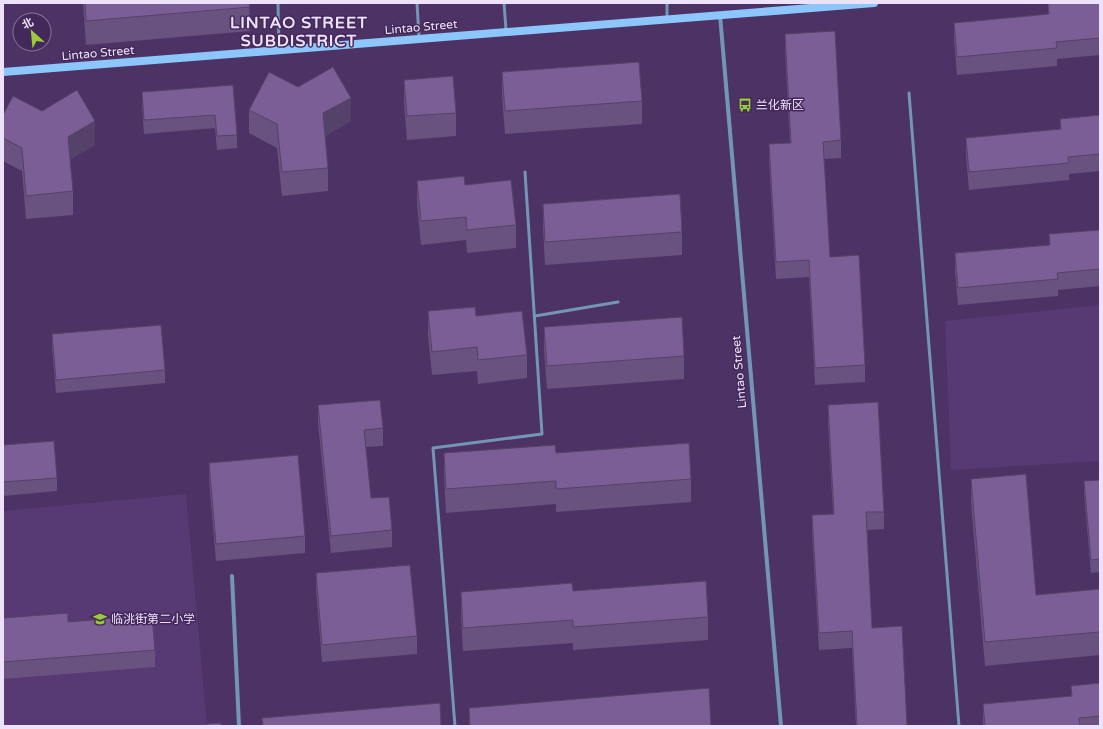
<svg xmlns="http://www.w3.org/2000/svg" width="1103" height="729" font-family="'Varela Round','Noto Sans SC',sans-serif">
<rect width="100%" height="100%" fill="#4d3365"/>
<g fill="#573973">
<path d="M 1100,305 L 1100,461 L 951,470 L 945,321 Z"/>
<path d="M 186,494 L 207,726 L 3,726 L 3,511 Z"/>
</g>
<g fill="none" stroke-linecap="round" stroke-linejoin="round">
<g stroke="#7396b7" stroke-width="3">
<path d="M 278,3 L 279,49"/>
<path d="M 417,3 L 419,37"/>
<path d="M 504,3 L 506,30"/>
<path d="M 667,3 L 667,18"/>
<path d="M 909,93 L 959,726"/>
<path d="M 535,316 L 618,302"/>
<path d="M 455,726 L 433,448 L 542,434 L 525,172"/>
</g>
<g stroke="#7396b7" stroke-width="4">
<path d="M 720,15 L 781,726"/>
<path d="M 232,576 L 239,726"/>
</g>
<path stroke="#8cc6fa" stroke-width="8" d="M 3,72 L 874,3"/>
</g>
<g fill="#695180">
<path d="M 83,3 L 249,3 L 250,31 L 86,45 Z"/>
<path d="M 1100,3 L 1100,55 L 1057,59 L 1057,66 L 957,75 L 954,40 L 954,23 L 1048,14 L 1048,4 Z"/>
<path d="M 785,34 L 841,140 L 841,158 L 824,159 L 830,257 L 865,365 L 865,382 L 815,385 L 809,277 L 776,279 L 769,161 L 769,144 L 790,143 L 785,51 Z"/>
<path d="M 502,72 L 642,101 L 642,124 L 505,134 L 502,96 Z"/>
<path d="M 404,80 L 456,113 L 456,136 L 407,140 L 404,103 Z"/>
<path d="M 233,85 L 237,135 L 237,148 L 217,150 L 215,128 L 144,134 L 142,106 L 142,92 Z"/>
<path d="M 249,110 L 351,121 L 325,136 L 328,168 L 328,191 L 282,196 L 277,148 L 249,133 Z"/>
<path d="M 3,115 L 95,145 L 70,159 L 73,191 L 73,215 L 26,219 L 22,171 L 3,161 Z"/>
<path d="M 1100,115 L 1100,171 L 1069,174 L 1069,180 L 969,190 L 966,155 L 966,138 L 1060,130 L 1060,119 Z"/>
<path d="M 417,181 L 465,185 L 516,225 L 516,248 L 467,253 L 466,240 L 421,245 L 417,204 Z"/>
<path d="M 543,204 L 682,232 L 682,255 L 545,265 L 543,227 Z"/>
<path d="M 1100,230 L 1100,286 L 1058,290 L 1058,296 L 958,305 L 955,271 L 955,253 L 1049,245 L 1049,234 Z"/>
<path d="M 428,311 L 476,316 L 527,355 L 527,378 L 478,384 L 477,371 L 432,375 L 428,335 Z"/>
<path d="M 544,327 L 684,356 L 684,379 L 547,389 L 544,350 Z"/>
<path d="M 52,334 L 165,370 L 165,383 L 56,393 L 52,348 Z"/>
<path d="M 318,405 L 383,428 L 383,446 L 366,447 L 371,498 L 392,530 L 392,547 L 331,553 L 318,423 Z"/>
<path d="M 828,405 L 884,512 L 884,529 L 867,530 L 872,628 L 907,726 L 856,726 L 852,648 L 819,650 L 812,533 L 812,515 L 833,514 L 828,422 Z"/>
<path d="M 3,445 L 57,478 L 57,491 L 3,496 Z"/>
<path d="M 444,453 L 556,453 L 691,479 L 691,502 L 556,512 L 556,504 L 446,513 L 444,476 Z"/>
<path d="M 209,463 L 305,536 L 305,553 L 216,561 L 209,480 Z"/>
<path d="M 971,479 L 1036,595 L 1100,589 L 1100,655 L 985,666 L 971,502 Z"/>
<path d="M 1100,480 L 1100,572 L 1091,573 L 1084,494 L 1084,481 Z"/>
<path d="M 316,573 L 417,636 L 417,654 L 322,662 L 316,590 Z"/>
<path d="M 573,591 L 708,617 L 708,640 L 573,650 L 573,643 L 463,651 L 461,615 L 461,592 Z"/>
<path d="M 3,618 L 68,622 L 155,650 L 155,667 L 3,679 Z"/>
<path d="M 1100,683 L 1100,726 L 983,726 L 983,704 L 1071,696 L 1071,686 Z"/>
<path d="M 469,708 L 711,726 L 469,726 Z"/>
</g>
<g fill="#554268">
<path d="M 351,98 L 351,121 L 323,137 L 323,113 Z"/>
<path d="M 95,121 L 95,145 L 68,160 L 68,137 Z"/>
</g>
<g fill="#7a5e95" stroke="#554268">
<path d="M 85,3 L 249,3 L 250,7 L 86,21 Z"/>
<path d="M 1056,3 L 1100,3 L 1100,38 L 1056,42 L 1057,48 L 957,57 L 954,23 L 1049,14 L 1048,4 Z"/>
<path d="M 835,31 L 841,140 L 823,142 L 830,257 L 859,255 L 865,365 L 815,368 L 809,260 L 776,262 L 769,144 L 791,143 L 785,34 Z"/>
<path d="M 639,62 L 642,101 L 505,111 L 502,72 Z"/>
<path d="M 333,67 L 351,98 L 323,113 L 328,168 L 282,172 L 277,124 L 249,110 L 269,72 L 298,87 Z"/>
<path d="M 453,76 L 456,113 L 407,116 L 404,80 Z"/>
<path d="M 233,85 L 237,135 L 217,136 L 215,115 L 144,120 L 142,92 Z"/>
<path d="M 77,90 L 95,121 L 68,137 L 73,191 L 26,196 L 22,148 L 3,138 L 3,115 L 13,96 L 42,111 Z"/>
<path d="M 1100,115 L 1100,154 L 1068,157 L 1069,163 L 969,172 L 966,138 L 1061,129 L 1060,119 Z"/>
<path d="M 464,176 L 465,185 L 511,180 L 516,225 L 467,230 L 466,217 L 421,221 L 417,181 Z"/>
<path d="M 680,194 L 682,232 L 545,242 L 543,204 Z"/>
<path d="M 1100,230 L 1100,269 L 1057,273 L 1058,279 L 958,288 L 955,253 L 1050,245 L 1049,234 Z"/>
<path d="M 475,307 L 476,316 L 522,311 L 527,355 L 478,360 L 477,347 L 432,352 L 428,311 Z"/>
<path d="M 682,317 L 684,356 L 547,366 L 544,327 Z"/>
<path d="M 161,325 L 165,370 L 56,380 L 52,334 Z"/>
<path d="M 380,400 L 383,428 L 364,430 L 371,498 L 389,497 L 392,530 L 331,536 L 318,405 Z"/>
<path d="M 878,402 L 884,512 L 866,512 L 872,628 L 902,626 L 907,726 L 857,726 L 852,631 L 819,633 L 812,515 L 834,514 L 828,405 Z"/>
<path d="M 54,441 L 57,478 L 3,482 L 3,445 Z"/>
<path d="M 689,443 L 691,479 L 556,489 L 556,481 L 446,489 L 444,453 L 555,445 L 556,453 Z"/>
<path d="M 298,455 L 305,536 L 216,544 L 209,463 Z"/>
<path d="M 1026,474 L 1036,595 L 1100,589 L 1100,632 L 985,642 L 971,479 Z"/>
<path d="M 1100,480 L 1100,559 L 1091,560 L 1084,481 Z"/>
<path d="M 410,565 L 417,636 L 322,645 L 316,573 Z"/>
<path d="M 706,581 L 708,617 L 573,627 L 573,620 L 463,628 L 461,592 L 572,583 L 573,591 Z"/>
<path d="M 68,613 L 68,622 L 152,615 L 155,650 L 3,662 L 3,618 Z"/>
<path d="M 1100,683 L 1100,716 L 1079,718 L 1080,726 L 985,726 L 983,704 L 1072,696 L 1071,686 Z"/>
<path d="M 709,688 L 711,726 L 470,726 L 469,708 Z"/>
<path d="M 440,703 L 441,726 L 263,726 L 262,718 Z"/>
<path d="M 221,723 L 221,726 L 182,726 Z"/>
</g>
<defs>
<g id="bus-bare" transform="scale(1.08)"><path d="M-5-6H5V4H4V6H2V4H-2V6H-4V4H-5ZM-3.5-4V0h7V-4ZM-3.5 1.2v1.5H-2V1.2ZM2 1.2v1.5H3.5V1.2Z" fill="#99cb36" stroke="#43285a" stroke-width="2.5" paint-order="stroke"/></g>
<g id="school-bare" transform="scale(1.08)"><path d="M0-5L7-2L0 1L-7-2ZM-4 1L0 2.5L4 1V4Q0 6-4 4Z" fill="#99cb36" stroke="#43285a" stroke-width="2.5" paint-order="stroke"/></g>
</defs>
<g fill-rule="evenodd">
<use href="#bus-bare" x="745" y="105"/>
<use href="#school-bare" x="100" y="619"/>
</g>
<g text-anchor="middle" stroke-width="3" stroke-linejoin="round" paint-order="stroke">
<g font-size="12" fill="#eee2fb" stroke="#43285a">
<text transform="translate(421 27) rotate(-5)" y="4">Lintao Street</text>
<text transform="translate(98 53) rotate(-5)" y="4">Lintao Street</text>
<text transform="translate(739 372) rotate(-95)" y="4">Lintao Street</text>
</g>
<g font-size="12" fill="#eee2fb" stroke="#43285a" text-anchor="start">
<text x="756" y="109">兰化新区</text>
<text x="111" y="623">临洮街第二小学</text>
</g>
<g font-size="16" font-weight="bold" letter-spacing="1" fill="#eee2fb" stroke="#43285a">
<text x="299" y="28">LINTAO STREET<tspan x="299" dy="18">SUBDISTRICT</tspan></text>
</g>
</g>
<rect width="1103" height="729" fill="none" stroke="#eee2fb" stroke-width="8"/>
<g transform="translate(32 32) rotate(333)"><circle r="19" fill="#43285a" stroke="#87729a"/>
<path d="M0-3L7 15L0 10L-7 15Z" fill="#99cb36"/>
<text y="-6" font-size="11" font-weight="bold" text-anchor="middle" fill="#eee2fb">北</text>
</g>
</svg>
